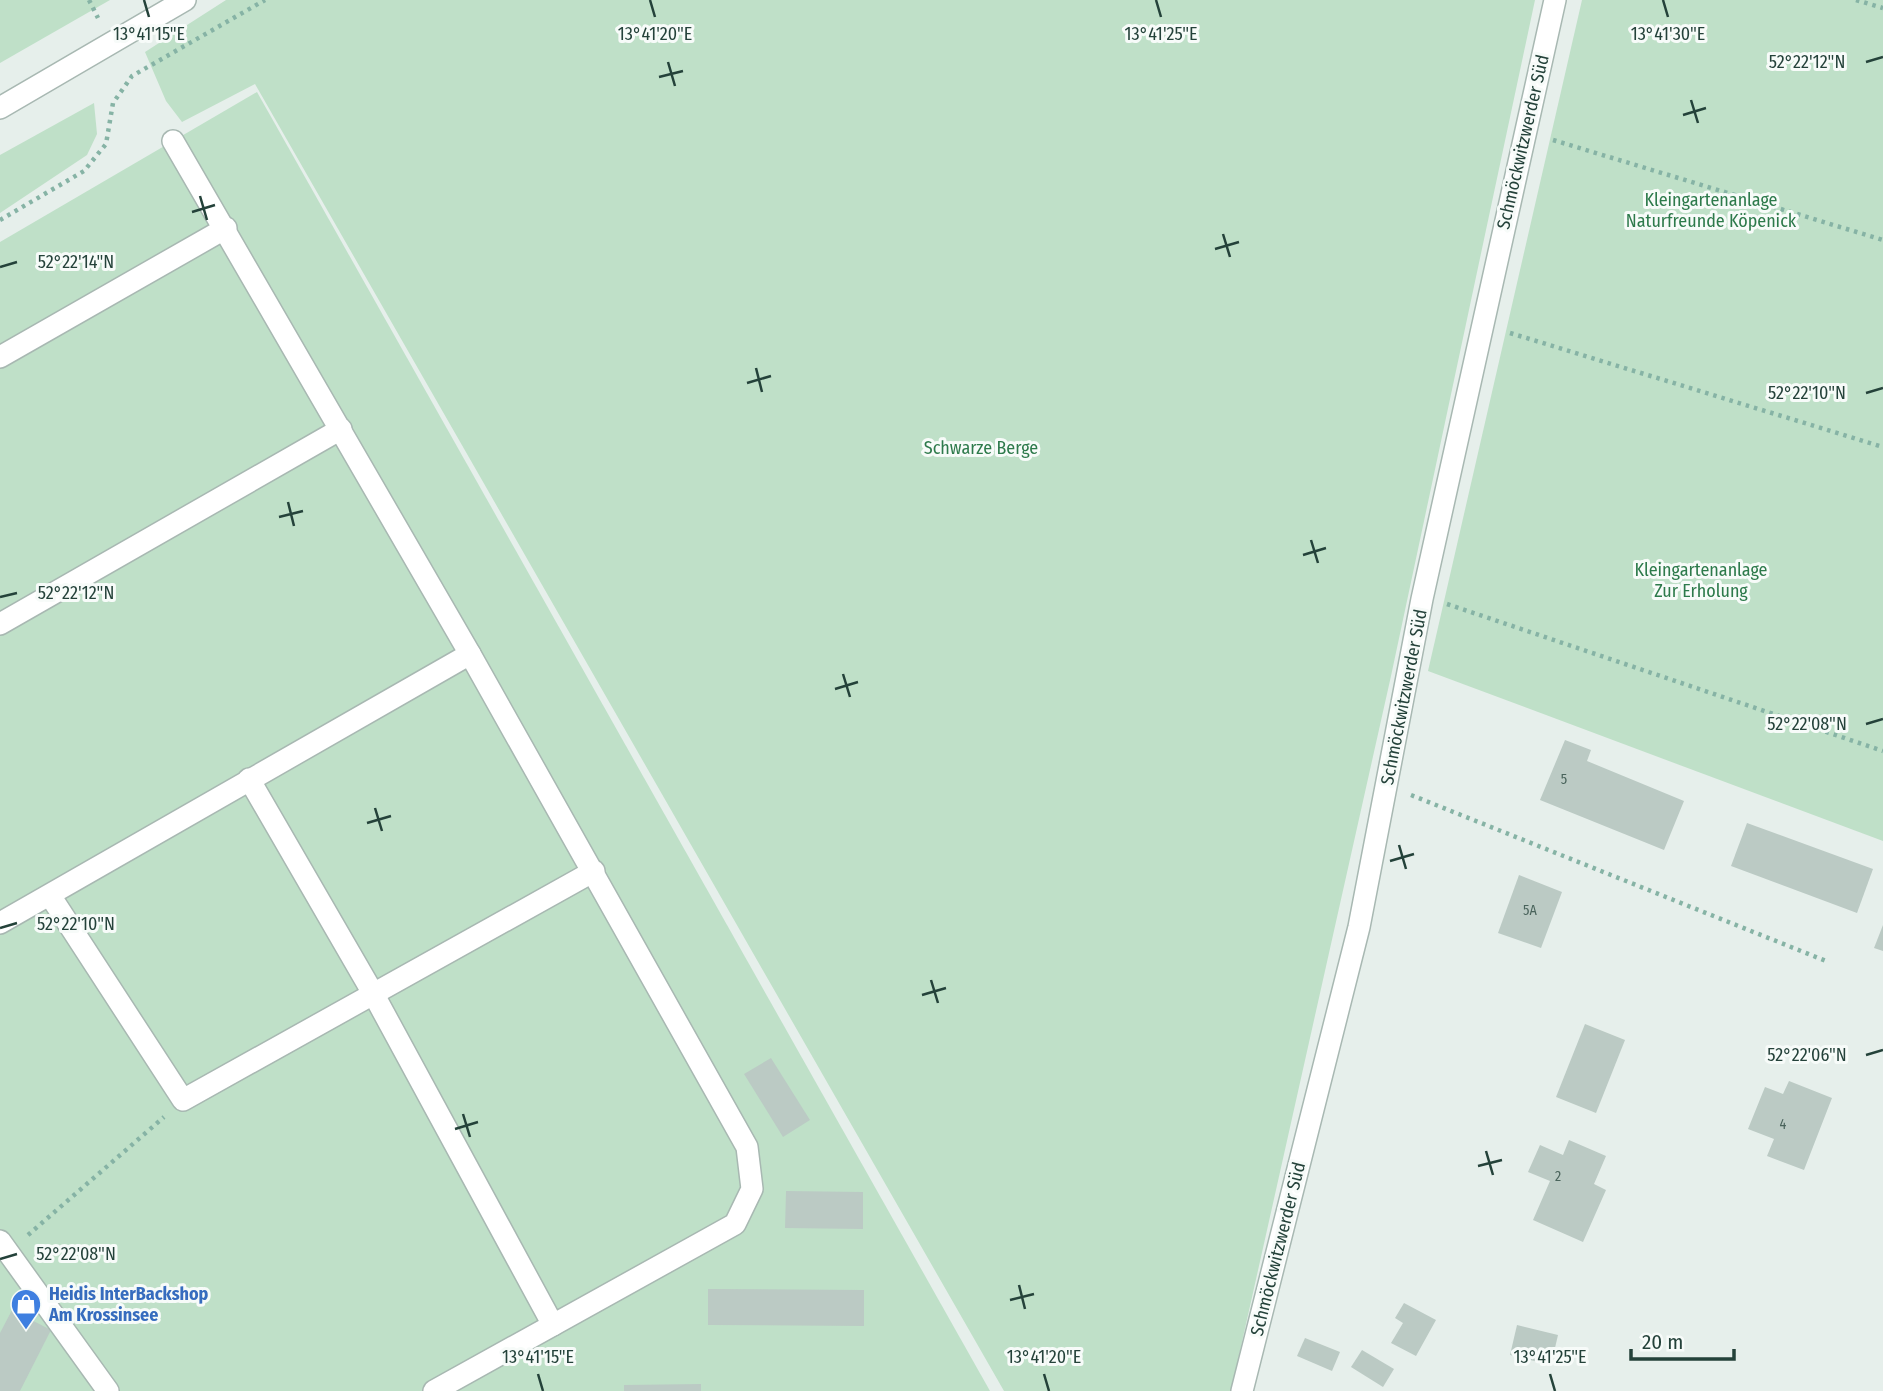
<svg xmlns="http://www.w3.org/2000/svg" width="1883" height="1391" font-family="'Fira Sans Condensed',sans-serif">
<rect width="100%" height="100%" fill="#e6efeb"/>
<g fill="#bfe0c8">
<path d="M 0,0 L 110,0 L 0,63 Z"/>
<path d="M 226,0 L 1535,0 L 1391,676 L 1231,1391 L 1004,1391 L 255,84 L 182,122 L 166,101 L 145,52 Z"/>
<path d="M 1582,0 L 1883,0 L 1883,841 L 1428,671 Z"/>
<path d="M 257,92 L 990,1391 L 0,1391 L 0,242 Z"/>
<path d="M 94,103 L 97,134 L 87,155 L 0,213 L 0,155 Z"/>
</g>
<g fill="#bbcac4">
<path d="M 1565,740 L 1591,750 L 1587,761 L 1684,801 L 1664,850 L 1540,800 Z"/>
<path d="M 1747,823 L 1873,869 L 1857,913 L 1731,866 Z"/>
<path d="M 1519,875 L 1562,892 L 1541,948 L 1498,933 Z"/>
<path d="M 1883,925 L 1883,951 L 1874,948 Z"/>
<path d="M 1585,1024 L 1625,1040 L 1596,1113 L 1556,1097 Z"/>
<path d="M 771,1058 L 810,1120 L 783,1137 L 744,1074 Z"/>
<path d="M 1789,1081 L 1832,1098 L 1804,1170 L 1767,1156 L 1774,1139 L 1748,1129 L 1765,1087 L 1783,1094 Z"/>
<path d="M 1569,1140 L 1606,1156 L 1594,1184 L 1606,1190 L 1583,1242 L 1533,1220 L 1550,1181 L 1528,1172 L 1540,1145 L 1563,1155 Z"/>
<path d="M 786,1191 L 863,1192 L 863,1229 L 785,1228 Z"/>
<path d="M 708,1289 L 864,1290 L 864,1326 L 708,1325 Z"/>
<path d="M 1404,1303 L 1436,1320 L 1416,1356 L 1391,1343 L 1403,1323 L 1395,1318 Z"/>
<path d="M 12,1310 L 51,1330 L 20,1391 L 0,1391 L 0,1333 Z"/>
<path d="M 1517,1325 L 1558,1335 L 1551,1365 L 1510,1355 Z"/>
<path d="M 1305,1338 L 1340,1352 L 1332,1371 L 1297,1356 Z"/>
<path d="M 1362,1350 L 1394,1369 L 1383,1387 L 1351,1367 Z"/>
<path d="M 701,1384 L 701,1391 L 624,1391 L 624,1385 Z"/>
</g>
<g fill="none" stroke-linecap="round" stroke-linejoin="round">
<g stroke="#a8b8b2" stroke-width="24">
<g id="minor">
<path d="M 0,108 L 185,0"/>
<path d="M 173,141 L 470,654 L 747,1147 L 752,1189 L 735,1224 L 434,1391"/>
<path d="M 0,357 L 226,228"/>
<path d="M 0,624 L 341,429"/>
<path d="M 249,779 L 374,995 L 553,1325"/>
<path d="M 51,897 L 183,1100 L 594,871"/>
<path d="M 0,923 L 470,654"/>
<path d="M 0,1241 L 108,1391"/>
<path d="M 1242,1391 L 1359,927 L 1422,599 L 1555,0"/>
</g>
</g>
<g stroke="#86b3a5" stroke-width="4.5" stroke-dasharray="3.5 5" stroke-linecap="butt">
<path d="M 89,0 L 98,18"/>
<path d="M 1856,0 L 1883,8"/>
<path d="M 1553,140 L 1883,240"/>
<path d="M 0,220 L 84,171 L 106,144 L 113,103 L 132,76 L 265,0"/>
<path d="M 1510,333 L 1883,447"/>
<path d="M 1447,604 L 1883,751"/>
<path d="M 1411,795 L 1826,961"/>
<path d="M 28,1235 L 164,1117"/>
</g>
<use href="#minor" stroke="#fff" stroke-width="21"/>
</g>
<path fill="none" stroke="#24423a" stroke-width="2.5" d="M 144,0 L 149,17M 650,0 L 655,17M 1156,0 L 1161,17M 1663,0 L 1668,17M 668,62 L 675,86M 1866,62 L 1883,57M 659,77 L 683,71M 1691,100 L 1698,123M 1683,115 L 1706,108M 200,196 L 207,220M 192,212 L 215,205M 1223,234 L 1230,257M 1215,249 L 1239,242M 0,267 L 17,262M 756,368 L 762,392M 747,383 L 771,376M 1866,393 L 1883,388M 288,502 L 294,526M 279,517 L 303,511M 1311,540 L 1318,563M 1303,555 L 1326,548M 0,597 L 17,593M 843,674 L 850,697M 835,689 L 858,682M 1866,724 L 1883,719M 375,808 L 382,831M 367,823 L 391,816M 1399,845 L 1406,869M 1390,861 L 1414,854M 0,928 L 17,923M 931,980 L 938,1003M 922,995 L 946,988M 1866,1055 L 1883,1050M 463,1114 L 470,1137M 455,1129 L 478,1122M 1486,1151 L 1493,1175M 1478,1166 L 1502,1160M 0,1259 L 17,1254M 1019,1285 L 1025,1309M 1010,1300 L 1034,1294M 538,1374 L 543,1391M 1044,1374 L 1049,1391M 1550,1374 L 1555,1391"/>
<defs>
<g id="shop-pin" transform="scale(1.575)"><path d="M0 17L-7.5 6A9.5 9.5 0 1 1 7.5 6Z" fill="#3f7fe0" stroke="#f7fbf9"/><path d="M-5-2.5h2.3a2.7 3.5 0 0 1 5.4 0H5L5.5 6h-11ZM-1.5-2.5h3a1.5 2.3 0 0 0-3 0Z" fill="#fff"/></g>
</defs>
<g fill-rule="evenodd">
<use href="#shop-pin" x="26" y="1304"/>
</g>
<g text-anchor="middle" stroke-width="6" stroke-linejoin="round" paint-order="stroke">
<g font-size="14" fill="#4a645c">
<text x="1564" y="784">5</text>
<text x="1530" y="915">5A</text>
<text x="1783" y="1129">4</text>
<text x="1558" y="1181">2</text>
</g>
<g font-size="18" fill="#24423a" stroke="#f7fbf9">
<text transform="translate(1523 142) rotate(-77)" y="6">Schmöckwitzwerder Süd</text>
<text transform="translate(1404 697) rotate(-79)" y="6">Schmöckwitzwerder Süd</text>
<text transform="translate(1278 1249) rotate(-76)" y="6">Schmöckwitzwerder Süd</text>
</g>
<g font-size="18" fill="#2d7a4b" stroke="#f7fbf9">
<text x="1711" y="206">Kleingartenanlage<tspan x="1711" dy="21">Naturfreunde Köpenick</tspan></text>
<text x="981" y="454">Schwarze Berge</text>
<text x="1701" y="576">Kleingartenanlage<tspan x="1701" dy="21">Zur Erholung</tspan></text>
</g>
<g font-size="18" font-weight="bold" fill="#366cbe" stroke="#f7fbf9" text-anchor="start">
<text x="49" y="1300">Heidis InterBackshop<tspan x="49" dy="21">Am Krossinsee</tspan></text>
</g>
</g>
<g font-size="18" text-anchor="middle" fill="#24423a" stroke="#f7fbf9" stroke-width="6" stroke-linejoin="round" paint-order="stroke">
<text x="149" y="40">13°41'15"E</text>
<text x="655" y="40">13°41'20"E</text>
<text x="1161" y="40">13°41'25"E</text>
<text x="1668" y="40">13°41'30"E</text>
<text x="1807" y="68">52°22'12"N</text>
<text x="76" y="268">52°22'14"N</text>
<text x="1807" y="399">52°22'10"N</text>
<text x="76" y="599">52°22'12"N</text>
<text x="1807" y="730">52°22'08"N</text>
<text x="76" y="930">52°22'10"N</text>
<text x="1807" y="1061">52°22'06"N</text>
<text x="76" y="1260">52°22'08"N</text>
<text x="538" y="1363">13°41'15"E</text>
<text x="1044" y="1363">13°41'20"E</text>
<text x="1550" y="1363">13°41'25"E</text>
</g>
<path d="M1631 1349v10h103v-10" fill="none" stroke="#24423a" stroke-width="3.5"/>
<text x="1642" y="1349" font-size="21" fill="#24423a" stroke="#f7fbf9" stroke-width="5" paint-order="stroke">20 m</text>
</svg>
